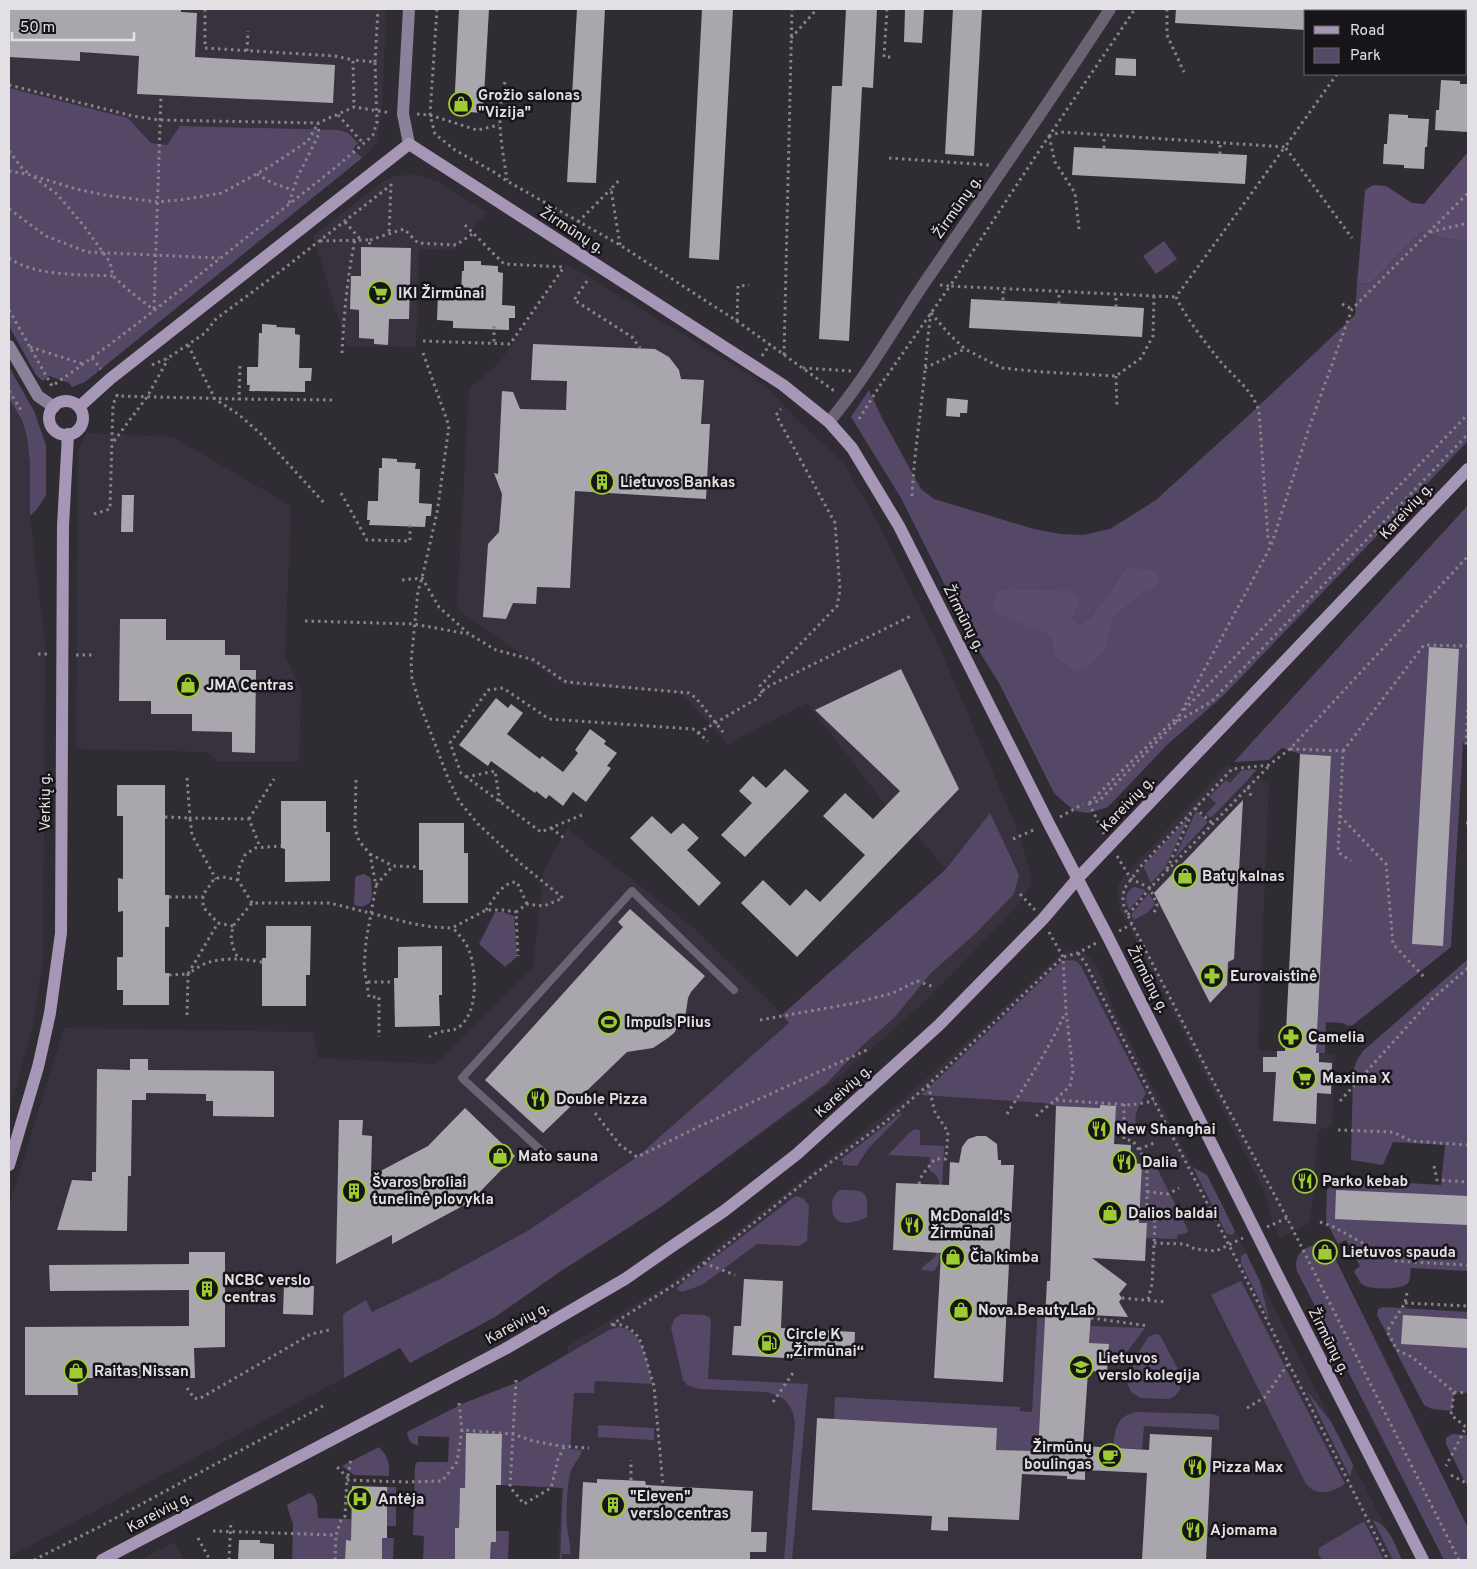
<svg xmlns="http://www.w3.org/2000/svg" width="1477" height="1569" font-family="Overpass,sans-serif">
<rect width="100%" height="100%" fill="#2f2c33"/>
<g fill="#38323f">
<path d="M 9,9 L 386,9 L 383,88 L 380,123 L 377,141 L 374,146 L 362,158 L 353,148 L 357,143 L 348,134 L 339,130 L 180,126 L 167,145 L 151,143 L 128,118 L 9,88 Z"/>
<path d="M 416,174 L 439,182 L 487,212 L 453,250 L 419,249 L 416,347 L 347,346 L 313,236 L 382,182 L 396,176 Z"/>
<path d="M 567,264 L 745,372 L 769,390 L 796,419 L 843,462 L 877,521 L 938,644 L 1015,824 L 1032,877 L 1030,887 L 1019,904 L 929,998 L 842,1075 L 662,1206 L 561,1271 L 495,1317 L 410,1363 L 400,1348 L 9,1557 L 9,1206 L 64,1028 L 313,1032 L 318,1058 L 436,1064 L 533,967 L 544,869 L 568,827 L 570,831 L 697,931 L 782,1014 L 946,869 L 916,834 L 886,805 L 807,703 L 728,744 L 681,693 L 564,685 L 457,609 L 469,389 L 499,363 Z"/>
<path d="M 9,399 L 22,420 L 27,437 L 30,464 L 30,516 L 45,646 L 43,957 L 33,1025 L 9,1112 Z"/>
<path d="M 86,433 L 173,437 L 291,506 L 285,655 L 301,690 L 299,761 L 217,761 L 207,752 L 76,749 L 78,452 Z"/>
<path d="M 1228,764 L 1269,784 L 1258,1050 L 1335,1054 L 1332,1125 L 1318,1131 L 1311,1218 L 1308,1224 L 1280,1238 L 1272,1222 L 1267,1201 L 1261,1185 L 1120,910 L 1118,898 L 1118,887 L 1123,877 Z"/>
<path d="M 1076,950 L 1086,954 L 1097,966 L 1114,1010 L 1193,1167 L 1207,1175 L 1402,1560 L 558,1560 L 568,1346 L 673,1281 L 903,1100 L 1059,956 L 1068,951 Z"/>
<path d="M 174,1542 L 184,1560 L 139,1560 Z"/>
</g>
<g fill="#554766" fill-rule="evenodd">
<path d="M 9,88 L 128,118 L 151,143 L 167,145 L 180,126 L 339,130 L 348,133 L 358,143 L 353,149 L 362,158 L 85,382 L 72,387 L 69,383 L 49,376 L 43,381 L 36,375 L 9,326 Z"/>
<path d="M 1421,232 L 1448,239 L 1468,242 L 1468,441 L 1224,695 L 1168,744 L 1108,807 L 1088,813 L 1076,811 L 1066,804 L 1054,793 L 999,683 L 974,643 L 901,498 L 851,417 L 869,390 L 882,418 L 921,489 L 934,499 L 1034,529 L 1060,534 L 1083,535 L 1110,529 L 1156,500 L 1248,416 L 1355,315 L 1357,284 L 1371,283 ZM 1127,567 L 1153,588 L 1141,592 L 1111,619 L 1106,649 L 1076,673 L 1054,656 L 1050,635 L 1072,618 L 1080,624 L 1090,618 Z"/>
<path d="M 1164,241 L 1177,259 L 1156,274 L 1143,256 Z"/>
<path d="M 9,367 L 34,411 L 46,445 L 46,495 L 37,509 L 30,516 L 30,464 L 27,437 L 22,420 L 9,399 Z"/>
<path d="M 1468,505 L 1468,742 L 1463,743 L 1451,947 L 1353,1025 L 1348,1026 L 1343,1023 L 1326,1022 L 1325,1053 L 1316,1053 L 1331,756 L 1300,754 L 1282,748 L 1269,760 L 1234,762 Z"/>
<path d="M 1253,769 L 1257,770 L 1212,817 L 1209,817 L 1206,814 L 1216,803 L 1209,797 L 1226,780 L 1230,783 L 1242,770 Z"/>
<path d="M 1196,811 L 1206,820 L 1207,823 L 1174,859 Z"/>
<path d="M 990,813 L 1019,875 L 1014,894 L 974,935 L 931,973 L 895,1017 L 862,1046 L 826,1084 L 662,1206 L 561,1271 L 495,1317 L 410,1363 L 400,1348 L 344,1378 L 343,1314 L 366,1300 L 372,1312 L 442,1278 L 529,1230 L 615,1172 L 637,1157 L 789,1023 L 782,1015 L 946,869 Z"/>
<path d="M 1188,818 L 1165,868 L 1151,883 L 1143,866 Z"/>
<path d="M 364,874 L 371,878 L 372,895 L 370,903 L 362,907 L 354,905 L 355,879 L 356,876 Z"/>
<path d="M 1134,887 L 1146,890 L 1129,910 C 1125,900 1124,892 1134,887 Z"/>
<path d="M 1149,893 L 1155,904 L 1148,912 L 1134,920 L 1131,915 Z"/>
<path d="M 495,912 L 503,912 L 514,916 L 517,957 L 505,967 L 479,944 Z"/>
<path d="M 1468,959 L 1468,1271 L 1411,1268 C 1410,1273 1411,1279 1408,1283 C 1403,1290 1370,1290 1363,1285 C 1359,1282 1357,1276 1354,1272 L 1355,1270 L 1360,1266 L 1346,1240 L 1338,1244 L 1326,1221 L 1327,1190 L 1339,1179 L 1441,1185 L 1445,1145 L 1393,1142 L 1383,1165 L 1351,1160 L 1353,1071 L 1357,1060 L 1363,1051 Z"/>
<path d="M 1070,960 L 1076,961 L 1081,966 L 1146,1093 C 1138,1108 1131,1116 1139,1132 L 1130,1134 L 1114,1133 L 1100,1108 L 1056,1106 L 1044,1103 L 921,1095 L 1059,964 L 1063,961 Z"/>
<path d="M 901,1113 L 902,1114 L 868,1149 L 857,1166 L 843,1165 L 843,1161 L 839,1161 Z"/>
<path d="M 915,1129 L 920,1130 L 920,1145 L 944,1146 L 939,1261 L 938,1265 L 934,1271 L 921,1270 C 924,1263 932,1262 936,1255 L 939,1181 L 936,1175 L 929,1170 L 930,1157 L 888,1155 L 909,1133 Z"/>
<path d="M 1154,1162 L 1188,1230 L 1187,1233 L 1177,1235 L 1177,1239 L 1146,1238 L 1147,1223 L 1139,1223 L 1142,1164 L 1149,1165 Z"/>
<path d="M 1193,1167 L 1207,1175 L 1235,1231 L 1232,1235 L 1226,1233 Z"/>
<path d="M 840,1190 C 867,1190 868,1191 867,1217 C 852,1224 832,1229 832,1206 C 832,1199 834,1194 840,1190 Z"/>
<path d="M 797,1196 L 804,1199 L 809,1206 L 807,1241 L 799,1246 L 757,1244 L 702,1285 L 682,1292 L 676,1289 L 688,1278 L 794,1197 Z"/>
<path d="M 1323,1243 L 1329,1246 L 1468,1528 L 1468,1560 L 1444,1560 L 1297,1271 C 1292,1253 1307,1245 1323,1243 Z"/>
<path d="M 1246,1253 L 1260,1282 L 1269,1319 L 1241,1263 L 1241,1256 Z"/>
<path d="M 1241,1281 L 1345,1484 C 1331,1493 1317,1497 1306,1484 L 1211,1295 Z"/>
<path d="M 1038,1304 L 1046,1305 L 1038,1451 L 996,1450 L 997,1428 L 834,1419 L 835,1397 L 1020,1407 L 1020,1411 L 1032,1412 Z"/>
<path d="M 1383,1307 L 1468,1312 L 1468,1393 L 1454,1392 L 1452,1411 L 1432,1409 L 1424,1405 L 1377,1315 L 1378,1309 Z"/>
<path d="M 682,1314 L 704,1315 L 710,1317 L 711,1322 L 708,1379 L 808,1384 L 792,1560 L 784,1560 L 795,1423 C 792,1403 785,1396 765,1392 L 700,1389 L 687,1385 L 683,1380 L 671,1328 L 674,1319 Z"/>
<path d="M 1090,1326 L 1145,1328 L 1126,1353 L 1108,1352 L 1089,1343 Z"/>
<path d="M 619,1327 C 644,1330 647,1364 653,1384 L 595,1381 L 594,1393 L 574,1393 L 570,1449 L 582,1450 C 580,1459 572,1465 570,1474 C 567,1488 566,1513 567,1526 C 568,1536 571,1544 570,1554 L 562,1554 L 561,1560 L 560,1560 L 563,1488 L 501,1485 L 502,1434 L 467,1433 L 465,1488 L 460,1488 L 459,1528 L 455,1528 L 455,1560 L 423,1560 L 424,1536 L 413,1535 L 415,1466 L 417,1462 L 448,1462 L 449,1437 L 418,1436 L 418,1445 C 409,1444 409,1439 407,1432 L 464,1403 L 521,1381 L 609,1330 Z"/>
<path d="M 1156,1334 L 1160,1335 L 1181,1375 L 1180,1390 L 1175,1396 L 1169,1399 L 1141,1398 L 1132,1393 L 1128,1385 L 1128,1370 L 1148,1337 Z"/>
<path d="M 1307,1391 L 1331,1422 L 1353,1465 L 1350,1477 Z"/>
<path d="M 1137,1412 L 1212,1414 L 1219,1416 L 1219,1430 L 1144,1426 L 1142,1449 L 1113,1448 C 1114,1437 1115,1423 1124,1417 C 1128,1414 1133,1413 1137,1412 Z"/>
<path d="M 598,1425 L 654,1428 L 654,1440 L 598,1437 Z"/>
<path d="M 1452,1434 L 1468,1435 L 1468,1488 L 1446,1444 L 1446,1438 Z"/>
<path d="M 379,1447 C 389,1458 389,1461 389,1476 L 354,1475 L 342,1466 Z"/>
<rect x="387" y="1487" width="9" height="39"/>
<path d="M 309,1493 C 319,1496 317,1509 318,1518 L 351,1519 L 351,1541 L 346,1541 L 345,1560 L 292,1560 L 293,1524 L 287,1506 L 288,1504 Z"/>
<path d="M 1373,1520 C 1390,1526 1395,1545 1402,1560 L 1393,1560 Z"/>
<path d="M 1364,1521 L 1384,1560 L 1323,1560 L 1318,1554 L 1319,1548 Z"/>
<path d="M 496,1531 L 509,1531 L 508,1560 L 490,1560 L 491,1542 Z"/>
<path d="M 382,1538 L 394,1538 L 393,1560 L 382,1560 Z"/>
</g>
<g fill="#5b4b6d">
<path d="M 1468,152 L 1468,242 L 1448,239 L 1421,232 L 1371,283 L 1357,284 L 1365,190 L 1373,185 L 1386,186 L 1412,203 L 1424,204 Z"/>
<path d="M 1127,567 L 1150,570 L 1158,575 L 1158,583 L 1153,589 L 1141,593 L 1112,619 L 1106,649 L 1089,667 L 1076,673 L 1054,656 L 1050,635 L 997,614 L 993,604 L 998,591 L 1012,589 L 1072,591 L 1079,601 L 1072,618 L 1080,624 L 1090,618 Z"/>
</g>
<g fill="#a9a6ae">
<path d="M 9,9 L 181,9 L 181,12 L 197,13 L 195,57 L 335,65 L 333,103 L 137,94 L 139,56 L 80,52 L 80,61 L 9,57 Z"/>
<path d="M 459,9 L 489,9 L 483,113 L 454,111 Z"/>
<path d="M 577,9 L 605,9 L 596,183 L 567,182 Z"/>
<path d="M 702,9 L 733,9 L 719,260 L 689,258 Z"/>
<path d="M 846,9 L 877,9 L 873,88 L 862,87 L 849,341 L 819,339 L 832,86 L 842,86 Z"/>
<path d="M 905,9 L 924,9 L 922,43 L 904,42 Z"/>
<path d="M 953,9 L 982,9 L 974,156 L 945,154 Z"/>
<path d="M 1176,9 L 1306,9 L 1306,30 L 1175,23 Z"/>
<path d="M 1116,58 L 1136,59 L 1136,76 L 1115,75 Z"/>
<path d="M 1441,80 L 1460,81 L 1460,84 L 1468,84 L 1468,132 L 1435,130 L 1436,110 L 1439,110 Z"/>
<path d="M 1389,114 L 1408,115 L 1408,118 L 1429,119 L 1427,147 L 1425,147 L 1424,169 L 1404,168 L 1404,165 L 1383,164 L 1384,144 L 1387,144 Z"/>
<path d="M 1074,147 L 1247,155 L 1245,184 L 1072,175 Z"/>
<path d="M 361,247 L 411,248 L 409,319 L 389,319 L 388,345 L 374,344 L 374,339 L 359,338 L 359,310 L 350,309 L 351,276 L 361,276 Z"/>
<path d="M 464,261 L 481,261 L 481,265 L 498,266 L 498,272 L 503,273 L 502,305 L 515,306 L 515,318 L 509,318 L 509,330 L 453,328 L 453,321 L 437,320 L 438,292 L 461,293 L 462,271 L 464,271 Z"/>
<path d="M 971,299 L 1144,308 L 1142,337 L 969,328 Z"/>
<path d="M 262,324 L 277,325 L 276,327 L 295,328 L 295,334 L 300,335 L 299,368 L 312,368 L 311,381 L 305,381 L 305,392 L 249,391 L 250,385 L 247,385 L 247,367 L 258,367 L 259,333 L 262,333 Z"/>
<path d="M 533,344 L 655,349 L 669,357 L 679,370 L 681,379 L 704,380 L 701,424 L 710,424 L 706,499 L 575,491 L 570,588 L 537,587 L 536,604 L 513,603 L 506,619 L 483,617 L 488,544 L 499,532 L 502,494 L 494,473 L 498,474 L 502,391 L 513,392 L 520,409 L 566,410 L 567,381 L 531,380 Z"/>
<path d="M 947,398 L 968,400 L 967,413 L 960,413 L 960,417 L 946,416 Z"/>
<path d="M 382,458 L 397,459 L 397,462 L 416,463 L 415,469 L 420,469 L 419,503 L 432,504 L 431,516 L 426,516 L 425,527 L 369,525 L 370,520 L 367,520 L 368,501 L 378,501 L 379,468 L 382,468 Z"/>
<path d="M 122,495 L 134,495 L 133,532 L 121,532 Z"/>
<path d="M 120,619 L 166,619 L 166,640 L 225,640 L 225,655 L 240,655 L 240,670 L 256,670 L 255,753 L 232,752 L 232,732 L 192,731 L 192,714 L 151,714 L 151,701 L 119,701 Z"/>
<path d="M 1429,647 L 1459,649 L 1443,946 L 1412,944 Z"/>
<path d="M 901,669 L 959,789 L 797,957 L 741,903 L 763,880 L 790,906 L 806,889 L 820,902 L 865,855 L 823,816 L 845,793 L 873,819 L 900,791 L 815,710 Z"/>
<path d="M 496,698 L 508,708 L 511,704 L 523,713 L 507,734 L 540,759 L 542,756 L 563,772 L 578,753 L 575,750 L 590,729 L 606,741 L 604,744 L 617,753 L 607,766 L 611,768 L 586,802 L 573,792 L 563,806 L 549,795 L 546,799 L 536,791 L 535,793 L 491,761 L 488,766 L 459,745 Z"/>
<path d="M 1300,754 L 1331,756 L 1316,1053 L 1319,1053 L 1319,1062 L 1332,1063 L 1331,1094 L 1317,1093 L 1316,1124 L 1273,1121 L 1276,1072 L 1263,1072 L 1263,1057 L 1277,1057 L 1277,1051 L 1285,1051 Z"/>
<path d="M 785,769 L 809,791 L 745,857 L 721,835 L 752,803 L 739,791 L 753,776 L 766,788 Z"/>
<path d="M 117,785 L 165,785 L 165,895 L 169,895 L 169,927 L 165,927 L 165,973 L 169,973 L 169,1005 L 123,1005 L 123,990 L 117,990 L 117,957 L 123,957 L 123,911 L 118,912 L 118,878 L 123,879 L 123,816 L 117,816 Z"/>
<path d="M 1243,800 L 1234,959 L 1228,962 L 1227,985 L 1210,1003 L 1154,893 Z"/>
<path d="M 281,801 L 326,801 L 326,832 L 330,832 L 330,881 L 285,882 L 285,849 L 281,848 Z"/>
<path d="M 652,816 L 671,834 L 683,823 L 699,838 L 687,850 L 721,883 L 699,906 L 630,838 Z"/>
<path d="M 419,823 L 464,823 L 464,853 L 468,853 L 468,903 L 423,903 L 423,870 L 419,870 Z"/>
<path d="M 630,909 L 705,976 L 691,992 L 688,998 L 686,1012 L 683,1019 L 674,1033 L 668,1038 L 653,1048 L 627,1052 L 543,1133 L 485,1080 L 623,927 L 618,922 Z"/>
<path d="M 266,926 L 311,926 L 310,975 L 306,975 L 306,1006 L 262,1006 L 262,958 L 266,958 Z"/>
<path d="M 442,946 L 442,995 L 439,995 L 440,1026 L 395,1027 L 394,978 L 398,978 L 398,947 Z"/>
<path d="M 130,1059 L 148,1059 L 148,1070 L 274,1071 L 274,1117 L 213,1116 L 213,1101 L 206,1101 L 206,1094 L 146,1093 L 146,1100 L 132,1100 L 131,1176 L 128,1176 L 127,1231 L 57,1230 L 72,1180 L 92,1181 L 92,1172 L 96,1172 L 97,1069 L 130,1070 Z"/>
<path d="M 1100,1105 L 1116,1106 L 1114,1144 L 1131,1145 L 1130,1163 L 1142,1164 L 1139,1223 L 1147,1223 L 1145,1261 L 1092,1258 L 1127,1284 L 1119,1294 L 1122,1298 L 1119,1302 L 1128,1317 L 1091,1315 L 1089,1343 L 1109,1344 L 1107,1372 L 1088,1371 L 1083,1446 L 1149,1450 L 1150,1434 L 1212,1437 L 1206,1560 L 1142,1560 L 1147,1473 L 1085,1470 L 1085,1480 L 1067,1479 L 1067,1476 L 1022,1474 L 1019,1520 L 948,1517 L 948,1531 L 931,1530 L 932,1516 L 812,1510 L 817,1418 L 997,1428 L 996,1450 L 1038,1451 L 1047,1281 L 1050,1281 L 1056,1106 L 1100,1108 Z"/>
<path d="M 465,1108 L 515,1156 L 470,1202 L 392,1244 L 392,1235 L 336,1264 L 339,1120 L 363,1120 L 362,1135 L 372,1136 L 371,1176 L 428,1146 Z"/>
<path d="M 977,1136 L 986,1136 L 997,1144 L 998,1160 L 1001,1160 L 1001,1165 L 1014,1165 L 1003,1382 L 934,1378 L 941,1253 L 893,1250 L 896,1183 L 949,1185 L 950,1162 L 959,1163 L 962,1147 L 968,1139 Z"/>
<path d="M 1336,1190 L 1468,1196 L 1468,1225 L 1335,1219 Z"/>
<path d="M 189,1252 L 225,1252 L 225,1347 L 194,1348 L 195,1378 L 77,1378 L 78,1395 L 25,1395 L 25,1327 L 189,1326 L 189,1290 L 50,1291 L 49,1265 L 189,1264 Z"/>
<path d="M 744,1279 L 783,1281 L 781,1328 L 855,1332 L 854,1358 L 805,1357 L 805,1359 L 732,1355 L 734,1326 L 741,1326 Z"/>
<path d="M 284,1285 L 314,1286 L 313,1315 L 283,1314 Z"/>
<path d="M 1403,1315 L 1468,1319 L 1468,1348 L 1401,1344 Z"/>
<path d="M 466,1433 L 502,1434 L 501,1485 L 496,1485 L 496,1542 L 491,1542 L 490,1560 L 455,1560 L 455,1528 L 459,1528 L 460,1488 L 465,1488 Z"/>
<path d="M 597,1479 L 645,1481 L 646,1485 L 753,1491 L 751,1532 L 767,1532 L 766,1552 L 750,1552 L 750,1560 L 579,1560 L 583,1482 L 597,1483 Z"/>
<path d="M 352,1486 L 387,1487 L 387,1538 L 382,1538 L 382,1560 L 345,1560 L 346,1540 L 351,1541 Z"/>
<path d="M 239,1540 L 260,1540 L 260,1543 L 274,1544 L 274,1560 L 238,1560 Z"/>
</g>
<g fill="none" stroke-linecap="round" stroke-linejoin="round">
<g stroke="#87858a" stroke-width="3" stroke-dasharray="2.5 4" stroke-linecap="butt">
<path d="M 205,9 L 205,48 L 335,56 L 353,60"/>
<path d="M 437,9 L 430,115 L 435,134 L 455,150 L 494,172 L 507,181 L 620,245 L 709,303 L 737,321 L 833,390 L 837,391"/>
<path d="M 887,9 L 884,57 L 894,57"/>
<path d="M 1167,9 L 1167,35 L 1184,72"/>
<path d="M 1381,11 L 1381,9"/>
<path d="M 791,38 L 817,9"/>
<path d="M 247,51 L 248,31"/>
<path d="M 375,62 L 378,9"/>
<path d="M 1337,74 L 1285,147 L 1352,238"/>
<path d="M 505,82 C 495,117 502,145 507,180"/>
<path d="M 9,85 L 133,116 L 159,120 L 318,123 L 354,107 L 391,113"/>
<path d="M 417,114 L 430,115 L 477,130 L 499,125"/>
<path d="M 338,115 L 363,143"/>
<path d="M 1049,136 L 1061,132 L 1285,147 L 1176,297"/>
<path d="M 1049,136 L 1055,162 L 1075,193 L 1079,229"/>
<path d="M 1104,148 L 1104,135"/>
<path d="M 9,151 L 22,168 L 29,174"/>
<path d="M 1220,154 L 1220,143"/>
<path d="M 889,158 L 990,165"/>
<path d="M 9,171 L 31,175 L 76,189 L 105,195 L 157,202 L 180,200 L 222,193 L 269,167 L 308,141 L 318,123"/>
<path d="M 257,174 L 272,183 L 293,190"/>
<path d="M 34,177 L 57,194 L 84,226 L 110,262 L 113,276 L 127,289 L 154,310"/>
<path d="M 289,203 L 297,178 L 319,134 L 318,124"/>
<path d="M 9,209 L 46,236 L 87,252 L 219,258"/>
<path d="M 345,222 L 361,240"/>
<path d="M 578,222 L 611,189"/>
<path d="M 465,225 L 504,264 L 564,267"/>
<path d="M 1430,232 L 1468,223"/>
<path d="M 370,240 L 404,229 L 418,243 L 456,245 L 474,233"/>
<path d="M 320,241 L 370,240 L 369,247"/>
<path d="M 620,245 L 611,189 L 621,178"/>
<path d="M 9,258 C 36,277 81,274 113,276"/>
<path d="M 587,281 L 574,300 L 632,337 L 640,348"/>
<path d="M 940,285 L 950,286 L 1049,136 L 1135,9"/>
<path d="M 1176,297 C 1187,320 1205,342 1221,362 C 1234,377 1253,391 1259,411 L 1268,538 L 1271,545"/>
<path d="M 1003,300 L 1003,288"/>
<path d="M 1059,304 L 1059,291"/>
<path d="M 1342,304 L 1352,309"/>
<path d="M 1116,307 L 1116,294"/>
<path d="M 154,309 L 161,95"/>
<path d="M 9,310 L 52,386 C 116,342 176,293 237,245 C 282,209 330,174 373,135 L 377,122 L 375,62 L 353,60 L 354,107"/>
<path d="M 931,313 L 950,335 L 965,349 L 1002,368 L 1043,372 L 1116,376 L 1141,358 L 1153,336 L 1154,296"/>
<path d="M 737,321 L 738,286 L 749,285"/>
<path d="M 494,326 L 494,344"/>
<path d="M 423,341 L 510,344 L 564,267"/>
<path d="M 188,345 L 215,399 L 238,414 L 261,434 L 326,505"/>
<path d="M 30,347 L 83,364"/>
<path d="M 342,353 C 344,315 347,278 355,240"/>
<path d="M 423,353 L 449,426 L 437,513 L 422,578 L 418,591 L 411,662 L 412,678 L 419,702 L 448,778 L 459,801 L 478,824 L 520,863 L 563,898 L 544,906 L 527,904 L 516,912 L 518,956"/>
<path d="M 784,355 L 792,9"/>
<path d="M 762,356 L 770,344"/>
<path d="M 92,358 L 101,369"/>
<path d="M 152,365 L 168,358 L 205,333 L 216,319 L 282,270 L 391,185 L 389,234"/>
<path d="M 240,366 L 239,399 L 335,400"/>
<path d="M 803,368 L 852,371"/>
<path d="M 925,368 L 965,349"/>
<path d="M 1116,376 L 1117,408"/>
<path d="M 9,391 L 23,413"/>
<path d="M 117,394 L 117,396 L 239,399"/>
<path d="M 859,419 L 879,387 L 950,286 L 1176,297"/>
<path d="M 114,441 L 147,397 L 168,359"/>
<path d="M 341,493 L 367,540 L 410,541 L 410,523"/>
<path d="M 912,496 C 914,454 921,412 925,370 C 927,351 928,332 931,313"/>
<path d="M 94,514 L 110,509 L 113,404 L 117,396"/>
<path d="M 402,580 L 422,578 L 439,607 L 469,634 L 496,650 L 534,660 L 564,681 L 567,682 L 689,693 L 696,698 L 723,732"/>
<path d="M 305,621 L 414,624 L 468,634"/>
<path d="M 38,654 L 50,654"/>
<path d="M 76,655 L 94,655"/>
<path d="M 762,693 L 760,686 L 837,606 L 840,590 L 835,523 L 776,415 L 781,409"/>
<path d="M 1468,703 L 1466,745 L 1468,745"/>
<path d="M 1184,710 L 1468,414"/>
<path d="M 1176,722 L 1271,546 L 1309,428 L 1352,309 L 1468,193"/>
<path d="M 698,733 L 758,698 L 765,688 L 911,616"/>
<path d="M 1290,749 L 1343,751 L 1338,852 L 1351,861"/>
<path d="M 1343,751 L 1424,645 L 1468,646"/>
<path d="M 466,777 L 495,771 L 500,802"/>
<path d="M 187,778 L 190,818 L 249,819 L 260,847"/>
<path d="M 356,780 L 355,828 L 359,841 L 370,854 L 376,886 L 366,941 L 364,967 L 369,997 L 379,997 L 379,1037"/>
<path d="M 1248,787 L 1251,796"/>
<path d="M 1089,803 L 1178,716"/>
<path d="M 1089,803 L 1099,801 L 1176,722 L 1211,702 L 1468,434"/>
<path d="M 1089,803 L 1104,834"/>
<path d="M 1195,808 L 1213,824"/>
<path d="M 582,815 L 541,832 L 461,773 L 450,743 L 488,690 L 503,688 L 549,719 L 693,729 L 708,741"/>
<path d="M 1340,816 L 1386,864 L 1393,944 L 1424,977"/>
<path d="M 165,817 L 190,818 L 192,835 L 216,879"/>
<path d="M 1060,817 L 1083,804"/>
<path d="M 249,819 L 274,779"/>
<path d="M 1466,823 L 1468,823"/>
<path d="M 551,828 L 564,838"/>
<path d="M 1013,839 L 1036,829"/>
<path d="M 370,854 L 393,866"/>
<path d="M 1117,856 L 1131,879 L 1150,888 L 1269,766"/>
<path d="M 1167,869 L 1191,815"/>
<path d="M 376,885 L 393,866 L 419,867"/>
<path d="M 1020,894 L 1035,910"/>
<path d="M 169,897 L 203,897"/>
<path d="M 252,903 L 238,880 L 239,868 L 245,855 L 255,848 L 281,846"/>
<path d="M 486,910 C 494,899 502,882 517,882 L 527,904"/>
<path d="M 1128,915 L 1150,888 L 1157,905 L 1154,913"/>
<path d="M 233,926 L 218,923 L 203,907 L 203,895 L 214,879 L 223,877 L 238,880"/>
<path d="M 1119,931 L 1132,924"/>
<path d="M 1049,932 L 1063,957 L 1066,1011 L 1073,1071 L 1070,1086 L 1055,1100"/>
<path d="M 1078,953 L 1086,964 L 1154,1101 L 1229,1245 L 1388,1560"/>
<path d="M 262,962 L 241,959 L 235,954 L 231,939 L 233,926 L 252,903 L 330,903 L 414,924 L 433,927 L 452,928 L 486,910 L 503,910 L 516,912"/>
<path d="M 169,975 L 188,974 L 218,923"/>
<path d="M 368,982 L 394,982"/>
<path d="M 187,1015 L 188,974 C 207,960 217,959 240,959"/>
<path d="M 760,1020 L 855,1003 L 893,993 L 917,981 L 934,987"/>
<path d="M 429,1037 C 432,1035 436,1033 440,1032 C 450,1029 455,1033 464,1022 C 478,1006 476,970 469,950 C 465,941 459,935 453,928"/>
<path d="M 1340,1101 L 1432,999 L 1468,968"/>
<path d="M 1124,1104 L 1124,1139 L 1133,1141 L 1147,1162 L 1147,1211 L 1153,1216 L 1155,1223 L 1152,1284 L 1148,1299"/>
<path d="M 595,1113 L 620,1145 L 637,1157 L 700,1126 L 869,1049"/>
<path d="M 1007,1114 C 1028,1081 1049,1049 1065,1013"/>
<path d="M 1036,1116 L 1055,1100 L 1131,1105 L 1154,1101"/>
<path d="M 1338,1130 L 1393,1132 L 1411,1141 L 1468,1145"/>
<path d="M 1139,1149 L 1154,1143"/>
<path d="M 1434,1166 L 1437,1180 L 1468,1182"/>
<path d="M 919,1184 L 922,1175 L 935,1159 L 946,1159 L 948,1132 L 935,1112 L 928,1085"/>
<path d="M 1147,1192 L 1168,1194 L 1179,1188"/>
<path d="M 1320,1222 L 1332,1226 L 1395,1261 L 1468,1265"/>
<path d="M 1267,1227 L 1287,1218"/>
<path d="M 1154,1243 L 1185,1244 L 1195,1249 L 1216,1251 L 1243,1238"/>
<path d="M 704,1263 L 735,1275"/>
<path d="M 1407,1293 L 1405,1303 L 1387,1331 L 1397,1350 L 1412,1357 L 1454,1392 L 1451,1415 L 1466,1427 L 1446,1466"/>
<path d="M 1122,1298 L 1166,1302"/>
<path d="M 1405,1303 L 1468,1306"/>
<path d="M 1091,1318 L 1149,1326"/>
<path d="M 611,1325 L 685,1278 L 816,1173 L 884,1123 L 928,1085 L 1063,957 L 1078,953 L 1096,943"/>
<path d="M 613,1325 L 621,1325 L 629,1328 L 636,1334 L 641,1342 L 654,1386 L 663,1486"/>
<path d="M 1108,1359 L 1130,1360"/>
<path d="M 516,1380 L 510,1487 L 524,1504 L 551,1488 L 558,1459 L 564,1447"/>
<path d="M 187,1388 L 194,1398 L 199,1399 L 311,1334 L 329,1330"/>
<path d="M 1454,1392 L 1468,1393"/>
<path d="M 773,1402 L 793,1373"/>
<path d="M 459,1403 L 462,1430"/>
<path d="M 1247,1408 L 1265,1397 L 1288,1364"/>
<path d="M 1451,1475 L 1468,1484"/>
<path d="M 348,1476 L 351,1458"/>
<path d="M 347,1480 L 407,1482 L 442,1481 L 457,1462 L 462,1430 L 513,1434 L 533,1441 L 560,1446 L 589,1448"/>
<path d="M 631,1480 L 631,1460"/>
<path d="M 213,1531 L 336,1535 L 341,1520 L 345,1516 L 347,1477 L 336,1466"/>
<path d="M 198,1538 L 210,1560"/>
<path d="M 34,1560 L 99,1527 L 323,1406"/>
<path d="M 229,1560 L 231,1521"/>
<path d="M 335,1560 L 336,1535"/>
<path d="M 1459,1560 L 1287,1218 L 1212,1079 L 1132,924 L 1124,907 L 1123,898 L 1124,889 L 1141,866 L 1232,769 L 1269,765 L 1290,749 L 1468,556"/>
</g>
<path stroke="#6a6373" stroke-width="8" d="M 547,1156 L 462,1078 L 632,891 L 734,990"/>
<path stroke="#6a6373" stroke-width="12" d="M 829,422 C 865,379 892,331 923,285 C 986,193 1050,102 1110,9"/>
<g stroke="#8c819a" stroke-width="12">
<path d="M 409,144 L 403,114 L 409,9"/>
<path d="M 9,346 L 38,396 L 54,407"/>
</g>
<g stroke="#a697b7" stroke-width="12">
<circle cx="66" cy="418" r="17"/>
<path d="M 79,407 L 110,379 L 409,144 L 783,385 L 829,422 L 852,448 L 899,526 L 1049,824 L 1108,937 L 1279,1278 L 1423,1560"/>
<path d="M 9,1165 L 38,1067 L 43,1045 L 50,1013 L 61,933 L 63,526 L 68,434"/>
<path d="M 102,1560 L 505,1349 L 625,1279 L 671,1247 L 724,1211 L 797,1154 L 939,1025 L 1043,919 L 1078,878 L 1468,469"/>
</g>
</g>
<defs>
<g id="shop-ring" transform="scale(1.25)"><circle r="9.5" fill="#171519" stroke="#9ccb32" stroke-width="1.5"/><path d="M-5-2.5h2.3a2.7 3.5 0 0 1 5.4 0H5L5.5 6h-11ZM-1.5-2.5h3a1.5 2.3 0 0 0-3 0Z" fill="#9ccb32"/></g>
<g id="supermarket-ring" transform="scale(1.25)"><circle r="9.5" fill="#171519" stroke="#9ccb32" stroke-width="1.5"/><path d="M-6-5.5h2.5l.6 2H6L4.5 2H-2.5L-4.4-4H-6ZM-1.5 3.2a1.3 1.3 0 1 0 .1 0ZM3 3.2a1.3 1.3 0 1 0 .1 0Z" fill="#9ccb32"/></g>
<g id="building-ring" transform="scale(1.25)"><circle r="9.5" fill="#171519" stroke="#9ccb32" stroke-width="1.5"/><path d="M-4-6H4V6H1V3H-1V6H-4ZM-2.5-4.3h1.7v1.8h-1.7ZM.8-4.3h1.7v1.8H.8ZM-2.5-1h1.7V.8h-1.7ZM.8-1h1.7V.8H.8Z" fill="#9ccb32"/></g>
<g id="pharmacy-ring" transform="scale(1.25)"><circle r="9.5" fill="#171519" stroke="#9ccb32" stroke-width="1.5"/><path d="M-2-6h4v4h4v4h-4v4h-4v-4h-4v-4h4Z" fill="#9ccb32"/></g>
<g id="stadium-ring" transform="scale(1.25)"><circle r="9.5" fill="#171519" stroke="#9ccb32" stroke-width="1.5"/><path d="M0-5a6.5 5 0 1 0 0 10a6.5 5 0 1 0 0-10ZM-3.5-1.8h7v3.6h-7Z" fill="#9ccb32"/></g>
<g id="restaurant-ring" transform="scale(1.25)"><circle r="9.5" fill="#171519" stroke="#9ccb32" stroke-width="1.5"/><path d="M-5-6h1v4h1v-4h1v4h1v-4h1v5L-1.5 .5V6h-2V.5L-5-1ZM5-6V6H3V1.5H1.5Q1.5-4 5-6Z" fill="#9ccb32"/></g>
<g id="fuel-ring" transform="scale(1.25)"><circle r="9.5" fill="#171519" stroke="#9ccb32" stroke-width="1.5"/><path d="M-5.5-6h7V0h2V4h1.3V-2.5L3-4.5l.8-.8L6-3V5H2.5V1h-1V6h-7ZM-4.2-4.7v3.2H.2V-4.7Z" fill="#9ccb32"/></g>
<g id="university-ring" transform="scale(1.25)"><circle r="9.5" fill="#171519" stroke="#9ccb32" stroke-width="1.5"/><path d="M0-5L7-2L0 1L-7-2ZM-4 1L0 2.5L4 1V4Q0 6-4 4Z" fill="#9ccb32"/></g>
<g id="cafe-ring" transform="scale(1.25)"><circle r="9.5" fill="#171519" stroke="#9ccb32" stroke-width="1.5"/><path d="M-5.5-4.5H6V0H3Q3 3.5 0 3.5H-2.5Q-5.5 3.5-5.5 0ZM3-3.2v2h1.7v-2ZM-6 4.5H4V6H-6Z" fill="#9ccb32"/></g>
<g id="hospital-ring" transform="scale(1.25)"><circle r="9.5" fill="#171519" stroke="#9ccb32" stroke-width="1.5"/><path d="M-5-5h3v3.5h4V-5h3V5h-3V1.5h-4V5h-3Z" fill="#9ccb32"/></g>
</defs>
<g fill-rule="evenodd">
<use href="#shop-ring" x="461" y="104"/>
<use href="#supermarket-ring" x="380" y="293"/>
<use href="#building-ring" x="602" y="482"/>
<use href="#shop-ring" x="188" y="685"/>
<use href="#shop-ring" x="1185" y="876"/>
<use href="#pharmacy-ring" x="1212" y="976"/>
<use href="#stadium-ring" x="609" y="1022"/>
<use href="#pharmacy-ring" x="1291" y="1037"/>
<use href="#supermarket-ring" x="1304" y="1078"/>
<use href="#restaurant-ring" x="538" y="1099"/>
<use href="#restaurant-ring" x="1099" y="1129"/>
<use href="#shop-ring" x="500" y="1156"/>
<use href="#restaurant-ring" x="1124" y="1162"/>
<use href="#restaurant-ring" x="1305" y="1181"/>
<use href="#building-ring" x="354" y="1191"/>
<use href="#shop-ring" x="1110" y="1213"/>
<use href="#restaurant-ring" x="912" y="1225"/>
<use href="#shop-ring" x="1325" y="1252"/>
<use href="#shop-ring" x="953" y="1257"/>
<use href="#building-ring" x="207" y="1289"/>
<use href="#shop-ring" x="961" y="1310"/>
<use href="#fuel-ring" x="769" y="1343"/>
<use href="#university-ring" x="1081" y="1367"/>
<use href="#shop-ring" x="76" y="1371"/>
<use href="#cafe-ring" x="1110" y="1456"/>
<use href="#restaurant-ring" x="1195" y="1467"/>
<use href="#hospital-ring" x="360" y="1499"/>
<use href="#building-ring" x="613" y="1505"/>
<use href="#restaurant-ring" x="1193" y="1530"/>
</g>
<g text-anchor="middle" stroke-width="5" stroke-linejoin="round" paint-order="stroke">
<g font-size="15" font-weight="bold" fill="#e2e0e4" stroke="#171519" text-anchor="start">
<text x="478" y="100">Grožio salonas<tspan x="478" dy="17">"Vizija"</tspan></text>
<text x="398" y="298">IKI Žirmūnai</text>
<text x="620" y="487">Lietuvos Bankas</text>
<text x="206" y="690">JMA Centras</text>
<text x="1202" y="881">Batų kalnas</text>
<text x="1230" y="981">Eurovaistinė</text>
<text x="626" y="1027">Impuls Plius</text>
<text x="1308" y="1042">Camelia</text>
<text x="1322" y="1083">Maxima X</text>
<text x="556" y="1104">Double Pizza</text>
<text x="1116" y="1134">New Shanghai</text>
<text x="518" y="1161">Mato sauna</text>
<text x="1142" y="1167">Dalia</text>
<text x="1322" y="1186">Parko kebab</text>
<text x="372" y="1187">Švaros broliai<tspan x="372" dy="17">tunelinė plovykla</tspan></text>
<text x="1128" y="1218">Dalios baldai</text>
<text x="930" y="1221">McDonald's<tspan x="930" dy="17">Žirmūnai</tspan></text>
<text x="1342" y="1257">Lietuvos spauda</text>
<text x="970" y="1262">Čia kimba</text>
<text x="224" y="1285">NCBC verslo<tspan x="224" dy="17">centras</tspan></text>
<text x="978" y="1315">Nova.Beauty.Lab</text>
<text x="786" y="1339">Circle K<tspan x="786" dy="17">„Žirmūnai“</tspan></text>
<text x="1098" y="1363">Lietuvos<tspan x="1098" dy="17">verslo kolegija</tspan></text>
<text x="94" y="1376">Raitas Nissan</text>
<text x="1092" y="1452" text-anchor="end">Žirmūnų<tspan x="1092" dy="17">boulingas</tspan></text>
<text x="1212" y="1472">Pizza Max</text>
<text x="630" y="1501">"Eleven"<tspan x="630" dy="17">verslo centras</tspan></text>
<text x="378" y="1504">Antėja</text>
<text x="1210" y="1535">Ajomama</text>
</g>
<g font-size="15" fill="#e2e0e4" stroke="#171519">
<text transform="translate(957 207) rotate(-55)" y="5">Žirmūnų g.</text>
<text transform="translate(572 230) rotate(33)" y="5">Žirmūnų g.</text>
<text transform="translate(1406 511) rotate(-47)" y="5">Kareivių g.</text>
<text transform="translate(964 618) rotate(63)" y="5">Žirmūnų g.</text>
<text transform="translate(45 802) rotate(-90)" y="5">Verkių g.</text>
<text transform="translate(1127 804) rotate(-46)" y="5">Kareivių g.</text>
<text transform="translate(1148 979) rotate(63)" y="5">Žirmūnų g.</text>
<text transform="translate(843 1091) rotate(-42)" y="5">Kareivių g.</text>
<text transform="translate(517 1323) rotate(-29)" y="5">Kareivių g.</text>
<text transform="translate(1329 1341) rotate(63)" y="5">Žirmūnų g.</text>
<text transform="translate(159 1512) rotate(-28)" y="5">Kareivių g.</text>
</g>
</g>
<rect width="1477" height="1569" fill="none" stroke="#e2e0e4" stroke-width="20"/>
<rect x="1304" y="10" width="162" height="65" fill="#171519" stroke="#68666a"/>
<rect x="1314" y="26" width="25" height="8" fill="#a697b7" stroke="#68666a"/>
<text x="1350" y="35" font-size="15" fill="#e2e0e4">Road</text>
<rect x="1314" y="48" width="25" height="15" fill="#554766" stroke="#68666a"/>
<text x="1350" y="60" font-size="15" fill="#e2e0e4">Park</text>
<path d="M12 32v8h122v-8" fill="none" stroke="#e2e0e4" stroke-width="2.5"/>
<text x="20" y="32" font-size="15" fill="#e2e0e4" stroke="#171519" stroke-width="4" paint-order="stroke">50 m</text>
</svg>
